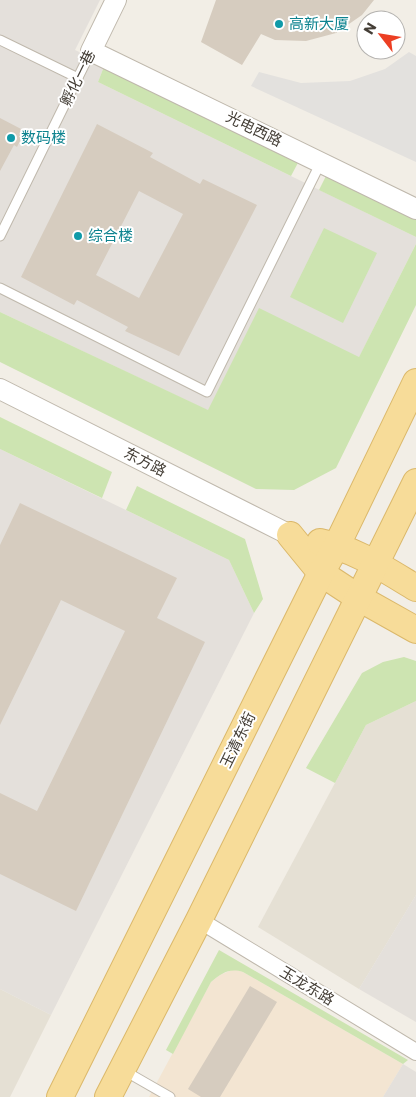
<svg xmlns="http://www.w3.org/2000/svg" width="416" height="1097" font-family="Poppins,'Noto Sans SC',sans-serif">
<rect width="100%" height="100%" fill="#f2eee6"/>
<g fill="#e5e0d4">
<path d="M 416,701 L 416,895 L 359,989 L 258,927 L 366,725 Z"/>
<path d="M 0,989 L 51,1015 L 10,1097 L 0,1097 Z"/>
</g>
<path fill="#f3e5d2" d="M 234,969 L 243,972 L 403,1064 L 383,1097 L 149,1097 L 211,982 L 220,975 Z"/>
<g fill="#e4e0db">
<path d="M 0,0 L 100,0 L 75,50 L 105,64 L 98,82 L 416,237 L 416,244 L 334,407 L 268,439 L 0,312 Z"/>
<path d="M 0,449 L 229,560 L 254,613 L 51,1015 L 0,989 Z"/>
<path d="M 416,895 L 416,1022 L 359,989 Z"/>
<path d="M 403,1064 L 416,1072 L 416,1097 L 383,1097 Z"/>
</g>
<g fill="#cde4b1">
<path d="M 105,64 L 300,159 L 291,176 L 98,82 Z"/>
<path d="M 328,172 L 416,217 L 416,237 L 319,190 Z"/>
<path d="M 324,228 L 377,253 L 343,323 L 290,297 Z"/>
<path d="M 416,244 L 416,305 L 336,468 L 294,490 L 256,489 L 0,362 L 0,312 L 208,410 L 259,308 L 359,357 Z"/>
<path d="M 0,417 L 112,472 L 102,498 L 0,449 Z"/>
<path d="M 137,486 L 245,539 L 263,599 L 254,613 L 229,560 L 126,510 Z"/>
<path d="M 404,657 L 416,661 L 416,701 L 366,725 L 335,783 L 306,768 L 362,673 L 383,662 Z"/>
<path d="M 219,950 L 408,1060 L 403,1064 L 243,972 C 229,968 222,973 211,982 L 173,1054 L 166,1050 Z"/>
</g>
<path fill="#e3e1de" d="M 409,52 L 416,56 L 416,162 L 251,86 L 259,72 L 301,83 L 350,81 L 385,69 Z"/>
<g fill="#d6ccbf" fill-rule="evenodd">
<path d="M 216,0 L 374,0 L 362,15 L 336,33 L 306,41 L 275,40 L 261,34 L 242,65 L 201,42 Z"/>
<path d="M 0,118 L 25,131 L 17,147 L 14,145 L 0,171 Z"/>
<path d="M 97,124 L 153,153 L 150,157 L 200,184 L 203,179 L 257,205 L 179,356 L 125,331 L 128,327 L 77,300 L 74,305 L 21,277 ZM 139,191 L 183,214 L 139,298 L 96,275 Z"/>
<path d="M 20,503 L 177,578 L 157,618 L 205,642 L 76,911 L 0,874 L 0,793 L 37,811 L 125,631 L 61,600 L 0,725 L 0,545 Z"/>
<path d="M 250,986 L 277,1002 L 220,1097 L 201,1097 L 188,1089 Z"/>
</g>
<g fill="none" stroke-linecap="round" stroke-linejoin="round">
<g stroke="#bfb8ac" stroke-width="11">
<g id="service">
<path d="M 0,40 L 78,78"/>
<path d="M 0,236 L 91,51"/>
<path d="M 0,288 L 207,392 L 321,162"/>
<path d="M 123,1070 L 170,1097"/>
</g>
</g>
<g stroke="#bfb8ac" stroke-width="18">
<path id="minor" d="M 199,920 L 416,1052"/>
</g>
<g stroke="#bfb8ac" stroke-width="22">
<g id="tertiary">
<path d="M 116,0 L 91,51 L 416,209"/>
<path d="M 0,389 L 290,535"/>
</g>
</g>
<g stroke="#dbb86a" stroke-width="28">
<g id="primary">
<path d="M 290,535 L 321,573 L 359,598 L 416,630"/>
<path d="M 320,542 C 355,549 386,570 416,588"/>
<path d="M 60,1097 L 321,573 L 337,545 L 416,382"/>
<path d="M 108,1097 L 199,920 L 416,482"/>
</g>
</g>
<use href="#service" stroke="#fff" stroke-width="9"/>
<use href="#minor" stroke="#fff" stroke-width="16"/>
<use href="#tertiary" stroke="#fff" stroke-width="20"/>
<use href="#primary" stroke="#f7dc99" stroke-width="26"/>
</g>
<g fill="#0f9aa8" stroke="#fff" stroke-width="2">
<circle cx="279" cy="24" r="5"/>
<circle cx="11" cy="138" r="5"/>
<circle cx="78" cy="236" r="5"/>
</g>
<g text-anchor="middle" stroke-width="4" stroke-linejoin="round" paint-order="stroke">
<g font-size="15" fill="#0d838f" stroke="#fff" text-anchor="start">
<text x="289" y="29">高新大厦</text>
<text x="21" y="143">数码楼</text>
<text x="88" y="241">综合楼</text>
</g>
<g font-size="15" fill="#443e36" stroke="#fff">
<text transform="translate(78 78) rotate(-64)" y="5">孵化一巷</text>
<text transform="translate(254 129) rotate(26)" y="5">光电西路</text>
<text transform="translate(145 462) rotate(27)" y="5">东方路</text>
<text transform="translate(238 740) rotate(-64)" y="5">玉清东街</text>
<text transform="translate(307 986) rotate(31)" y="5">玉龙东路</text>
</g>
</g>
<g transform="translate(381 35) rotate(301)"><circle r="24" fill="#ffffff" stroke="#b4b2af"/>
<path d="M0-4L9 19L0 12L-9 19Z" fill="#ec3f23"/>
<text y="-8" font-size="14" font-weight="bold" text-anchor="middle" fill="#443e36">N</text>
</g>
</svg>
